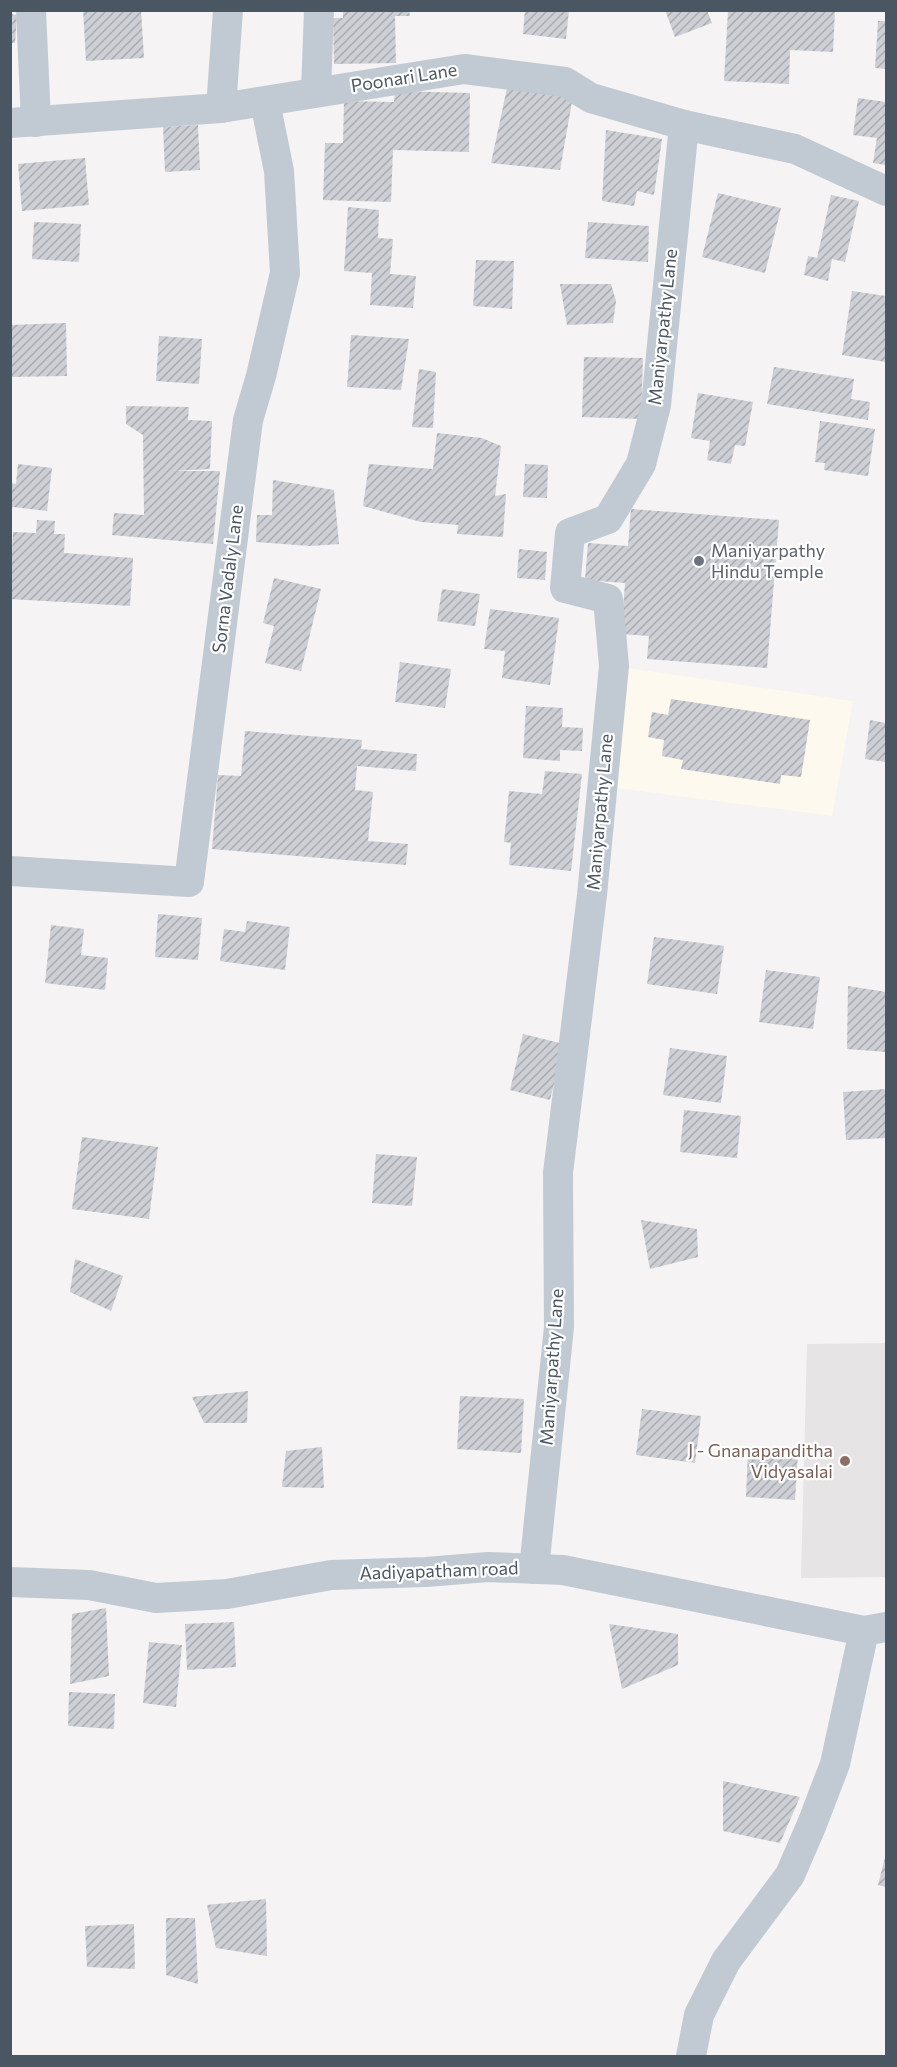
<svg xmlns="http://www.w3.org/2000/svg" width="897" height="2067" font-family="Commissioner,sans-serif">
<defs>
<pattern id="building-hatch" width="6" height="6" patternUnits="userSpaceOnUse" patternTransform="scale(1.5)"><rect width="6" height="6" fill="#cdcfd5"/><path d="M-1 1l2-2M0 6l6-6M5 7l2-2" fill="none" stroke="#a8abb0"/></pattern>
</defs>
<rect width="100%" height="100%" fill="#f5f3f3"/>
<path fill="#fdf9ef" d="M 614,666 L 853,701 L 832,816 L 602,786 Z"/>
<path fill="#e6e4e5" d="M 886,1343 L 886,1577 L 801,1578 L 807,1344 Z"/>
<g fill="url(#building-hatch)">
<path d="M 83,10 L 141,10 L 144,58 L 86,61 Z"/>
<path d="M 343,10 L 409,10 L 410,16 L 395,16 L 396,63 L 334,64 L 333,18 L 343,18 Z"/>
<path d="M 525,10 L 569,10 L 566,39 L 523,34 Z"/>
<path d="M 665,10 L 707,10 L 712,23 L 675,37 Z"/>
<path d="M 728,10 L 835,10 L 833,52 L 790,50 L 789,84 L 724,81 Z"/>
<path d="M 10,14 L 17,15 L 15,43 L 10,43 Z"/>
<path d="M 878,21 L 886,21 L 886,69 L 875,68 Z"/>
<path d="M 507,88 L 573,96 L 560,170 L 491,163 Z"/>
<path d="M 395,91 L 470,93 L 469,152 L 393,150 L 391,202 L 323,200 L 325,143 L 343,143 L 344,101 L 394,102 Z"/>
<path d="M 858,98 L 886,102 L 886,165 L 873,163 L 877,138 L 853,135 Z"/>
<path d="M 198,125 L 200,170 L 165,172 L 163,127 Z"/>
<path d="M 606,130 L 662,139 L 654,195 L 637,191 L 634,206 L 602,201 Z"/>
<path d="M 85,158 L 89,205 L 22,211 L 18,164 Z"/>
<path d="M 718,193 L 781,208 L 765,273 L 702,257 Z"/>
<path d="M 831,195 L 859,201 L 845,262 L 832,259 L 828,281 L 804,275 L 808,256 L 817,258 Z"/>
<path d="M 348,207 L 379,210 L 378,238 L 393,239 L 390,274 L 416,276 L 413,308 L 370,305 L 372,273 L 344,271 Z"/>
<path d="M 34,222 L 81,224 L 79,262 L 32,259 Z"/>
<path d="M 588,222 L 649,226 L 648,262 L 585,258 Z"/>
<path d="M 476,260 L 514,261 L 512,309 L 473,306 Z"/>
<path d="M 560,284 L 611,284 L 616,301 L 613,323 L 567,325 Z"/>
<path d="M 852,291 L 886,296 L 886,362 L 842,355 Z"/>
<path d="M 66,323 L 67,376 L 10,377 L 10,325 Z"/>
<path d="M 351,335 L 409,339 L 401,390 L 347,387 Z"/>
<path d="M 159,336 L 202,339 L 199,384 L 156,381 Z"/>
<path d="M 584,357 L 643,358 L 641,419 L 582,417 Z"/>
<path d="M 774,367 L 854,379 L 851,399 L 870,402 L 868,420 L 767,404 Z"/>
<path d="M 419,369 L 436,372 L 433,428 L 412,427 Z"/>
<path d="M 698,393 L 753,402 L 745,446 L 735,445 L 731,464 L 707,460 L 710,441 L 691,438 Z"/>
<path d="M 126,406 L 189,407 L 188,420 L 212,421 L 210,469 L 172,471 L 220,471 L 213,544 L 112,535 L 114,513 L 144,515 L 143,435 L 126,424 Z"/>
<path d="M 820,421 L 875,429 L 868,476 L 824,470 L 825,463 L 815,462 Z"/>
<path d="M 437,433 L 482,438 L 501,446 L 495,496 L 506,494 L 503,537 L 457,534 L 458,525 L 421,522 L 363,506 L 369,464 L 433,469 Z"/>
<path d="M 18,464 L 52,468 L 47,511 L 13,507 L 10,511 L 10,483 L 16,484 Z"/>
<path d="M 525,464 L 548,465 L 547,498 L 523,497 Z"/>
<path d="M 273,480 L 334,490 L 339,544 L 310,546 L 256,542 L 257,515 L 272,515 Z"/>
<path d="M 631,509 L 779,520 L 767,668 L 647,659 L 649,636 L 621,634 L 625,583 L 585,580 L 588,543 L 628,546 Z"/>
<path d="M 37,520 L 55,521 L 54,534 L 65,534 L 64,553 L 133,558 L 130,606 L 10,599 L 10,550 L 12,551 L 13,532 L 36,533 Z"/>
<path d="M 519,549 L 547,552 L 545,580 L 517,578 Z"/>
<path d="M 274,578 L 321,589 L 301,671 L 265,663 L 274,626 L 263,623 Z"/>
<path d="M 442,589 L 480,594 L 475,626 L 437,621 Z"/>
<path d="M 490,609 L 559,618 L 550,685 L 502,678 L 505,651 L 484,649 Z"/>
<path d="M 400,662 L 451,669 L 445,708 L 395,702 Z"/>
<path d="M 671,699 L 810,720 L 801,777 L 781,775 L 780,784 L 681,769 L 683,760 L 662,756 L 664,740 L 648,737 L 652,712 L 668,715 Z"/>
<path d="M 526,706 L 563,708 L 562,727 L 583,728 L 582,751 L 560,750 L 560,761 L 523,758 Z"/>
<path d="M 870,720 L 886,723 L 886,762 L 865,759 Z"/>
<path d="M 245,731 L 362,740 L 361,749 L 417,754 L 416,771 L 357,766 L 355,790 L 373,792 L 368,841 L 408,844 L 406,865 L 212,849 L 218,775 L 241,776 Z"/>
<path d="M 545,771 L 582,774 L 571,871 L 509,865 L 511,843 L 504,842 L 509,791 L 542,794 Z"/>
<path d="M 158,914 L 202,918 L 198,960 L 155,957 Z"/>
<path d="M 247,921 L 290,927 L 285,970 L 220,961 L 224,929 L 245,932 Z"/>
<path d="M 51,925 L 84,929 L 81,955 L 108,958 L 105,990 L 45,983 Z"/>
<path d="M 654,937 L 724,946 L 717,994 L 647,984 Z"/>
<path d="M 766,970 L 820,977 L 813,1029 L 759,1022 Z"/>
<path d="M 848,986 L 886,992 L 886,1052 L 847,1049 Z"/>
<path d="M 523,1034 L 564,1044 L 550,1100 L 510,1090 Z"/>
<path d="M 670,1048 L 727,1056 L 721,1103 L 663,1095 Z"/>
<path d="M 886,1089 L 886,1138 L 846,1140 L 843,1092 Z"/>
<path d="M 684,1110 L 741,1116 L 737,1158 L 680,1152 Z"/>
<path d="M 82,1137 L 158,1147 L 149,1219 L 72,1209 Z"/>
<path d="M 376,1154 L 417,1157 L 412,1206 L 372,1203 Z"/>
<path d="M 641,1220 L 697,1229 L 698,1257 L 650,1269 Z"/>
<path d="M 75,1259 L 123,1276 L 111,1311 L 70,1292 Z"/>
<path d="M 248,1391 L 247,1423 L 204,1423 L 192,1397 Z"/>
<path d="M 460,1396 L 524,1399 L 521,1453 L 457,1449 Z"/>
<path d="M 642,1409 L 701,1416 L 695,1463 L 636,1455 Z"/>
<path d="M 322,1447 L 324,1488 L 282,1487 L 286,1451 Z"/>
<path d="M 748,1450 L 798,1452 L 795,1500 L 746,1497 Z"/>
<path d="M 106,1608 L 109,1676 L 70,1684 L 72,1614 Z"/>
<path d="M 234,1622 L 236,1667 L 187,1670 L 185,1624 Z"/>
<path d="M 609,1624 L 678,1634 L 678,1665 L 622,1689 Z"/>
<path d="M 149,1642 L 182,1645 L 176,1707 L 143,1703 Z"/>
<path d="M 69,1692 L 115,1694 L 114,1729 L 68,1726 Z"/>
<path d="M 723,1781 L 800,1797 L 780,1843 L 723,1831 Z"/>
<path d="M 886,1853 L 886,1887 L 878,1885 Z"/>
<path d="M 266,1899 L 267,1956 L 216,1948 L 207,1905 Z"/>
<path d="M 166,1918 L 195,1918 L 198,1984 L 166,1975 Z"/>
<path d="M 134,1924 L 135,1969 L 87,1967 L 85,1926 Z"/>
</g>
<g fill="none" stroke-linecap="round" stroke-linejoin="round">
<g stroke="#c1cad2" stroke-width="30">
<path d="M 31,10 L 36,122"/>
<path d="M 316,92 L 319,10"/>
<path d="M 221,108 L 228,10"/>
<path d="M 10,123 L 221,108 L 464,69 L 565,82 L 591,98 L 684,125 L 795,149 L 886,191"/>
<path d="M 10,871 L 189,882 L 248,420 L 261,376 L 285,273 L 279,171 L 265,102"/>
<path d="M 534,1569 L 559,1327 L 558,1173 L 592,895 L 614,666 L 608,599 L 565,588 L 570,533 L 608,519 L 641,464 L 656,405 L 684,125"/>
<path d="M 10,1582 L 89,1585 L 156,1598 L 227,1594 L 331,1575 L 426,1572 L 488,1567 L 563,1570 L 864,1631"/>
<path d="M 691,2056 L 699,2015 L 726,1961 L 790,1875 L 812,1824 L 835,1764 L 864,1631 L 886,1627"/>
</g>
</g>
<circle fill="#6b7280" stroke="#fff" stroke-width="2" cx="699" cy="561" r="6"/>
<circle fill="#8d6e63" stroke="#fff" stroke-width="2" cx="845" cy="1461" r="6"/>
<g text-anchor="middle" stroke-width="4.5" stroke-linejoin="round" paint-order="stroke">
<g font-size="18" fill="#4a5661" stroke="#fff">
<text transform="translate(404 78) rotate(-9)" y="6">Poonari Lane</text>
<text transform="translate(663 327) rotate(-84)" y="6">Maniyarpathy Lane</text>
<text transform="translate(228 579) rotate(-83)" y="6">Sorna Vadaly Lane</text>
<text transform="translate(600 812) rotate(-85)" y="6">Maniyarpathy Lane</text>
<text transform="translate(552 1367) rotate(-86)" y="6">Maniyarpathy Lane</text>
<text transform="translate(439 1571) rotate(-2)" y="6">Aadiyapatham road</text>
</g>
<g font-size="18" fill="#5b616d" stroke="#fff" text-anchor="start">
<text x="711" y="557">Maniyarpathy<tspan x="711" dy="21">Hindu Temple</tspan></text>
</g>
<g font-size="18" fill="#785e54" stroke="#fff" text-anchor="end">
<text x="833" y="1457">J - Gnanapanditha<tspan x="833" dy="21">Vidyasalai</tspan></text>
</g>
</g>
<rect width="897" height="2067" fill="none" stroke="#4a5661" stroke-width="24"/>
</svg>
